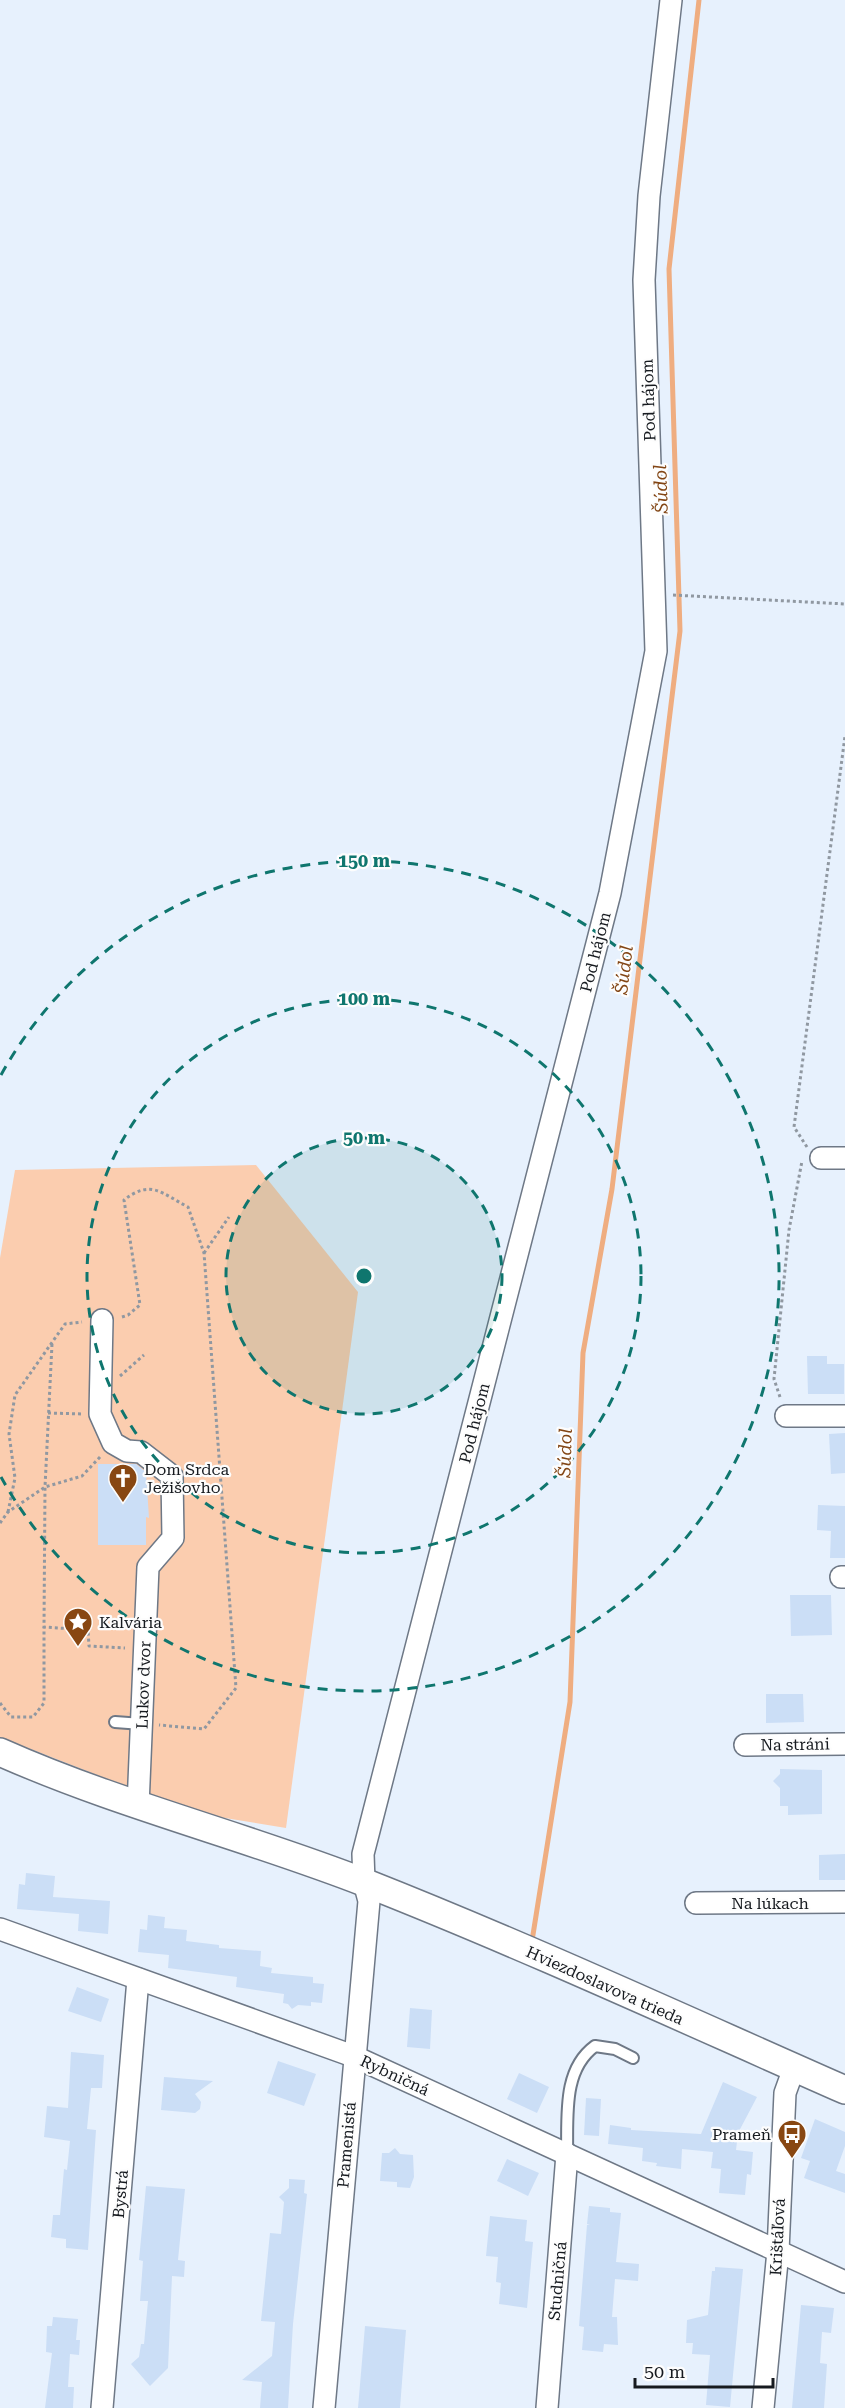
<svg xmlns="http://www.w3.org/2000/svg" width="845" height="2408" font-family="'Roboto Serif',serif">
<rect width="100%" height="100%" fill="#e7f1fd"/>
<path fill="#fbcdaf" d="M 256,1165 L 358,1292 L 286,1828 L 194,1813 L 0,1737 L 0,1258 L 15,1170 Z"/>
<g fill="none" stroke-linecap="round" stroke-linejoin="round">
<path stroke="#efad80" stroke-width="5" d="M 532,1941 L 570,1702 L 583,1353 L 612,1189 L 680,631 L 669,269 L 699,0"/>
</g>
<g fill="#cbdef6">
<path d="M 807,1356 L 827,1356 L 827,1364 L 844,1364 L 844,1394 L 808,1394 Z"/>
<path d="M 845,1433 L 845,1473 L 831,1474 L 829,1434 Z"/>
<path d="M 98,1464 L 136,1464 L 146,1472 L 149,1518 L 146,1517 L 146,1545 L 98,1545 Z"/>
<path d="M 818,1505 L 845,1506 L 845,1558 L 830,1558 L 831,1531 L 817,1530 Z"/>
<path d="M 790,1595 L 831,1595 L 832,1635 L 791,1636 Z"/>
<path d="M 766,1694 L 803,1694 L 804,1722 L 766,1723 Z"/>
<path d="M 780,1769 L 822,1770 L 822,1814 L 788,1815 L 788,1806 L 780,1806 L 780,1788 L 773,1781 L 780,1774 Z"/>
<path d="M 845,1854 L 845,1880 L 819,1880 L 819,1855 Z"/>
<path d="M 26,1873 L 55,1876 L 53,1897 L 110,1901 L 108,1934 L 78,1931 L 79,1914 L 17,1909 L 19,1884 L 25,1885 Z"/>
<path d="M 148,1915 L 165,1917 L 164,1928 L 187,1930 L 186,1941 L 219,1945 L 219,1948 L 261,1951 L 260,1966 L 272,1968 L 271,1973 L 313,1977 L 313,1983 L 324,1984 L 322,2003 L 311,2002 L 311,2006 L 298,2005 L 292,2009 L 288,2004 L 283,2003 L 284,1994 L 236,1987 L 237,1977 L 168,1968 L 169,1955 L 138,1952 L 140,1929 L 147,1930 Z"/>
<path d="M 77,1987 L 109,1999 L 101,2022 L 68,2011 Z"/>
<path d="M 410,2008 L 432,2010 L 430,2049 L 407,2047 Z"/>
<path d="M 71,2052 L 104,2055 L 102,2088 L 91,2088 L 87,2129 L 96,2130 L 88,2250 L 66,2248 L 66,2239 L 51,2237 L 53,2215 L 60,2215 L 64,2169 L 67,2170 L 70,2141 L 44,2137 L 47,2106 L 68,2108 Z"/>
<path d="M 278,2061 L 316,2074 L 304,2106 L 267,2093 Z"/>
<path d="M 519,2073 L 549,2087 L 537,2113 L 507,2099 Z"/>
<path d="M 164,2077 L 213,2081 L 195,2094 L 201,2102 L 200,2109 L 195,2113 L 161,2110 Z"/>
<path d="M 723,2082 L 757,2097 L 738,2133 L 736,2150 L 753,2152 L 751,2175 L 747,2174 L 745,2195 L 719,2193 L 721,2169 L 711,2168 L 713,2152 L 682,2149 L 681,2169 L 656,2166 L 657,2163 L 642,2161 L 643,2148 L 608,2144 L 610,2125 L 631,2128 L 631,2130 L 701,2134 Z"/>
<path d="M 586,2098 L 601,2099 L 599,2136 L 584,2135 Z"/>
<path d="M 815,2119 L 845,2132 L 845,2146 L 836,2171 L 845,2174 L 845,2193 L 804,2178 L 810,2161 L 801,2158 Z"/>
<path d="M 395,2148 L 400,2154 L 413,2155 L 414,2177 L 410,2188 L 397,2187 L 397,2182 L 380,2181 L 382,2153 L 389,2153 Z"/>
<path d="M 507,2159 L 539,2173 L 528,2196 L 497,2181 Z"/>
<path d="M 289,2179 L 305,2180 L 304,2193 L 307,2194 L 293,2324 L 288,2408 L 260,2408 L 262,2382 L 242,2380 L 272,2356 L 275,2322 L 261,2321 L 265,2283 L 270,2233 L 281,2234 L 284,2202 L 279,2197 L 289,2188 Z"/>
<path d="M 146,2186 L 185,2189 L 178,2260 L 185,2261 L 184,2277 L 172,2276 L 168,2368 L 150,2386 L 131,2364 L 139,2357 L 141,2344 L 144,2344 L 148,2301 L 140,2301 L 143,2261 L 139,2260 Z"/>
<path d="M 589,2206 L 610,2208 L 610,2212 L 621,2213 L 616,2262 L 639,2264 L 638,2281 L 615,2279 L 612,2317 L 617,2317 L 618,2345 L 604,2344 L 603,2352 L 582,2350 L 584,2327 L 579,2326 L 587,2225 L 590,2225 L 587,2224 Z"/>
<path d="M 490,2216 L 527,2220 L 525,2241 L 533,2242 L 527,2308 L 499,2304 L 501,2283 L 496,2282 L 498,2257 L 486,2256 Z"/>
<path d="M 715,2267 L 743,2269 L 730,2407 L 706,2405 L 710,2355 L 692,2354 L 693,2343 L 686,2343 L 687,2320 L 708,2315 L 712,2271 L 715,2271 Z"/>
<path d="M 801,2305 L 834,2308 L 831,2333 L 822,2332 L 820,2363 L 827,2364 L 824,2408 L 792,2408 Z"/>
<path d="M 53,2317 L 78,2319 L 76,2340 L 80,2340 L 79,2355 L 70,2354 L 68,2387 L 74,2387 L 73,2408 L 45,2408 L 52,2353 L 46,2352 L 47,2326 L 52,2326 Z"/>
<path d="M 365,2326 L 406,2330 L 400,2408 L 358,2408 Z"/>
</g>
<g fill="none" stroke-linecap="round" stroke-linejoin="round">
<g stroke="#6e7886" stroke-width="14">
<g id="service">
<path d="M 115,1722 L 142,1724"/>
<path d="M 567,2154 C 568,2117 562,2070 595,2046 L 615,2049 L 633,2058"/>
</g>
</g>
<g stroke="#6e7886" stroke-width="24">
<g id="minor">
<path d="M 821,1158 L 845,1158"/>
<path d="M 102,1320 L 100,1414 L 113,1443 L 127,1451 L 141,1452 L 172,1476 L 173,1538 L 148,1567 L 138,1806"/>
<path d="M 786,1416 L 845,1416"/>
<path d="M 841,1577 L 845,1577"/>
<path d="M 745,1745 L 845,1744"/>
<path d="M 696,1903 L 845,1902"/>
<path d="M 0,1929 L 353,2056 L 845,2282"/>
<path d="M 102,2408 L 138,1979"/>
<path d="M 324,2408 L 369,1901 L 364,1882 L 363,1854 L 610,893 L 656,651 L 644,280 L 649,196 L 671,0"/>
<path d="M 547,2408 L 567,2154"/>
<path d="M 763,2408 L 778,2251 L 785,2093 L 794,2068"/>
</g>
</g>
<g stroke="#6e7886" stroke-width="30">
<path id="tertiary" d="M 0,1752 C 119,1805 246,1836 366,1883 C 528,1947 686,2020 845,2090"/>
</g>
<g stroke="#9098a1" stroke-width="3" stroke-dasharray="3 3" stroke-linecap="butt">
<path d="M 673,595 L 845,604"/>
<path d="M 807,1147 L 794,1127 L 845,736"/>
<path d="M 204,1253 L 229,1217"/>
<path d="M 122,1317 L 128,1315 L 140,1305 L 124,1200 C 151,1179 161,1193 188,1207 L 204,1253 L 236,1688 L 204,1729 L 159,1725"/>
<path d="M 52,1344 L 45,1487 L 44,1627 L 88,1630 L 89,1646 L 125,1648"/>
<path d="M 120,1376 L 144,1355"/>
<path d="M 780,1397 L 774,1379 L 789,1230 L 802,1161"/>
<path d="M 48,1413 L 83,1414"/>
<path d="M 8,1512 L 15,1478 L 9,1434 L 15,1395 L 65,1324 L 82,1322"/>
<path d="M 0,1523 L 8,1512 L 45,1487 L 82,1476 L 101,1456"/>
<path d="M 0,1703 L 11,1717 L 33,1717 L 44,1703 L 44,1627"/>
</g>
<use href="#service" stroke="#fff" stroke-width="10"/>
<use href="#minor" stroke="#fff" stroke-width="21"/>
<use href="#tertiary" stroke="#fff" stroke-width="27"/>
</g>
<circle cx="364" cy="1276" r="138" fill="#0f766e" fill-opacity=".12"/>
<g fill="none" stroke="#0f766e" stroke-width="3" stroke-dasharray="10 8">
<circle cx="364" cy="1276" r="138"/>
<circle cx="364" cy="1276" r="277"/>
<path d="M1 1075A415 415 0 1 1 1 1477"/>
</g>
<defs>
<g id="church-pin" transform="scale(1.5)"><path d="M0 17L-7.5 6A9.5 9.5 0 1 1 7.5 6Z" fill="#884712" stroke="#fdfdfd"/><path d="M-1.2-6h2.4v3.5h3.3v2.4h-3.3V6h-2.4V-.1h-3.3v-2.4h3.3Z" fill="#fff"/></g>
<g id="sight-pin" transform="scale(1.5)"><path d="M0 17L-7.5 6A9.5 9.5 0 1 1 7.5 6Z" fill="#884712" stroke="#fdfdfd"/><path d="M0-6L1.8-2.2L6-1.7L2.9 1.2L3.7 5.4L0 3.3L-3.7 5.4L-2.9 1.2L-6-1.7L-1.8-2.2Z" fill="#fff"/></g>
<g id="bus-pin" transform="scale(1.5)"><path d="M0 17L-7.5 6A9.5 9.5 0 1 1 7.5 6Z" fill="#884712" stroke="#fdfdfd"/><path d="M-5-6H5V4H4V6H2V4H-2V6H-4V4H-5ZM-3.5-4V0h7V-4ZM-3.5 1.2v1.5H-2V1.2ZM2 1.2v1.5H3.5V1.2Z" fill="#fff"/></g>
</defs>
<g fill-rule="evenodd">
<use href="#church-pin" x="123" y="1478"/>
<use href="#sight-pin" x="78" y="1622"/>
<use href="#bus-pin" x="792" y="2134"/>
</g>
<g text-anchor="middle" stroke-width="4.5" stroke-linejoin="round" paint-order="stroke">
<g font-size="16" fill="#161a1f" stroke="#fdfdfd">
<text transform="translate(648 400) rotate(-92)" y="6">Pod hájom</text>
<text transform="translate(595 952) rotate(-76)" y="6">Pod hájom</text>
<text transform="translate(474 1423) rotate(-76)" y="6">Pod hájom</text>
<text transform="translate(143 1685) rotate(-88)" y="6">Lukov dvor</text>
<text transform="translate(795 1744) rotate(-1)" y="6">Na stráni</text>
<text x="770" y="1909">Na lúkach</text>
<text transform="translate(605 1985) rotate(24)" y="6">Hviezdoslavova trieda</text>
<text transform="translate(395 2075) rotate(25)" y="6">Rybničná</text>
<text transform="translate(346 2145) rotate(-85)" y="6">Pramenistá</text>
<text transform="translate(120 2194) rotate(-85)" y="6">Bystrá</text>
<text transform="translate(777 2237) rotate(-87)" y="6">Krištáľová</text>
<text transform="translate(557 2281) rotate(-85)" y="6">Studničná</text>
</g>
<g font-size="16" fill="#161a1f" stroke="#fdfdfd" text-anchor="start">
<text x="144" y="1475">Dom Srdca<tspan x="144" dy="18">Ježišovho</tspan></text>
<text x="99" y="1628">Kalvária</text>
<text x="771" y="2140" text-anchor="end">Prameň</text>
</g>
<g font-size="18" font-style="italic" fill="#824514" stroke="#fdfdfd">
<text transform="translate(661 489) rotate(-92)" y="6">Šúdol</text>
<text transform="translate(624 970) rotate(-83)" y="6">Šúdol</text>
<text transform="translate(565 1453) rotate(-88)" y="6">Šúdol</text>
</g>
</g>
<circle cx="364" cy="1276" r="9" fill="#0f766e" stroke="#fdfdfd" stroke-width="3"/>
<g font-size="18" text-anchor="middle" font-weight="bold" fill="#0f766e" stroke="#fdfdfd" stroke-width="4.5" stroke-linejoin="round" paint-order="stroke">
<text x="364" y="867">150 m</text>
<text x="364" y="1005">100 m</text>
<text x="364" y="1144">50 m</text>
</g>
<path d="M635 2378v9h138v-9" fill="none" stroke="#161a1f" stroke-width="3"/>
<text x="644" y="2378" font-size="18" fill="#161a1f" stroke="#fdfdfd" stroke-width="4.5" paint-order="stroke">50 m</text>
</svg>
